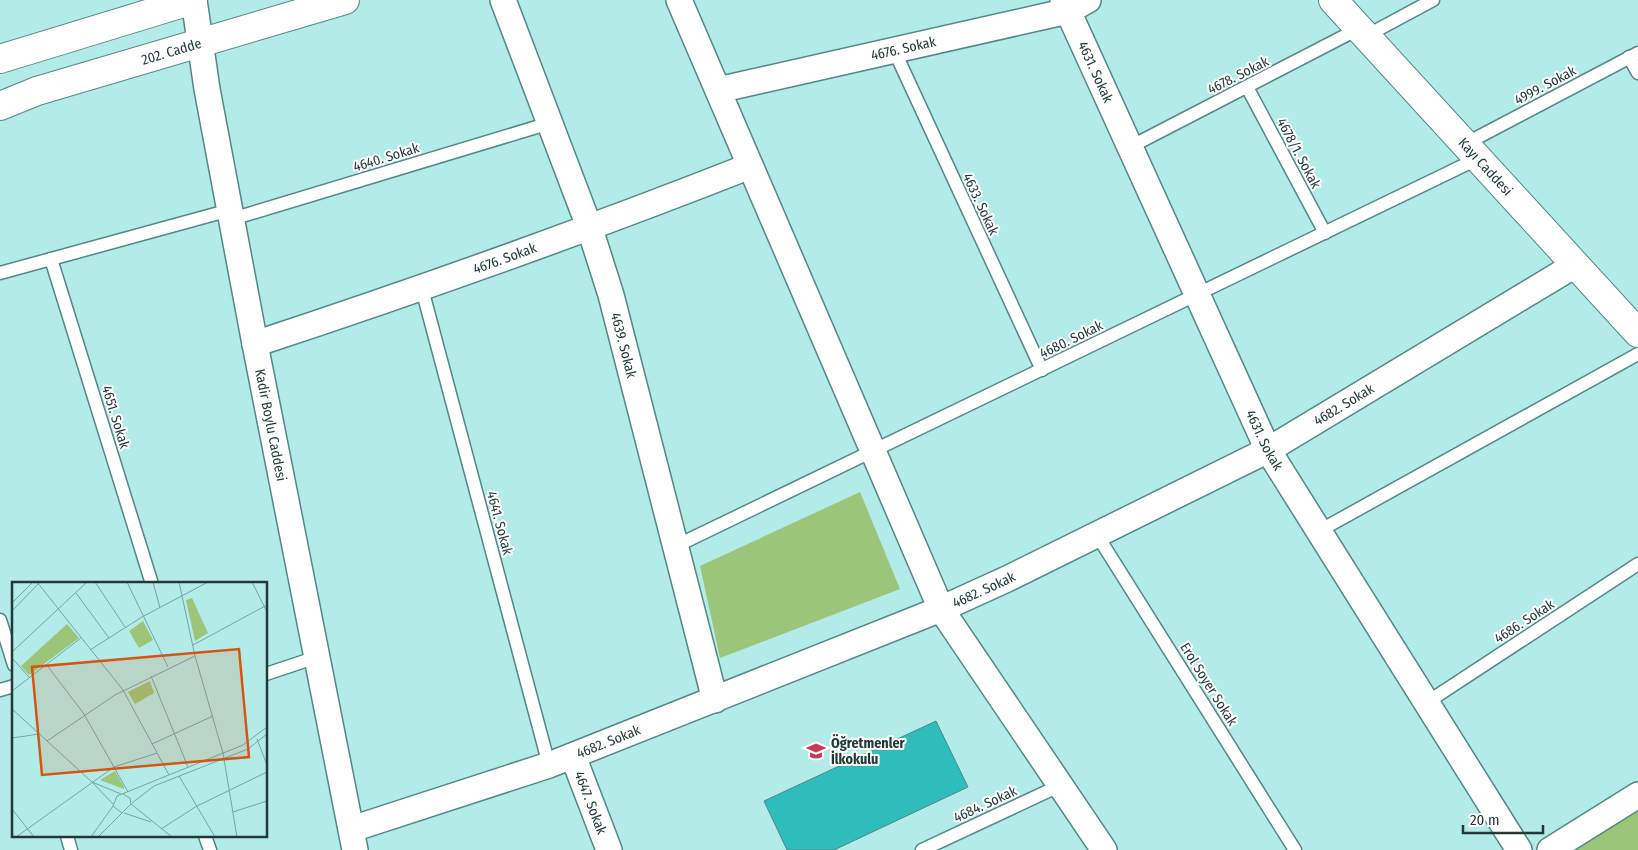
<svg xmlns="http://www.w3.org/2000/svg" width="1638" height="850" font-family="'Fira Sans Condensed',sans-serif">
<rect width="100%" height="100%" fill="#b3ebe8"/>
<g fill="#9bc67a">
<path d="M 860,492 L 900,589 L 720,658 L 700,566 Z"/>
<path d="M 1638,810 L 1638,850 L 1573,850 Z"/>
</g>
<path fill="#2ebdba" stroke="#518684" d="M 936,721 L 968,787 L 834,850 L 787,850 L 764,801 Z"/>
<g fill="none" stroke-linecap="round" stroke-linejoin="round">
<g stroke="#528886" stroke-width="15">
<g id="lane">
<path d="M 1366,36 L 1433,0"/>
<path d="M 894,50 L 1042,370"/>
<path d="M 1629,57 L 1638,73"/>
<path d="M 1247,87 L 1325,233"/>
<path d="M 1465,144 L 1638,53"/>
<path d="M 1130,147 L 1360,28"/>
<path d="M 232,219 L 550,123"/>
<path d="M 51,259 L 152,584"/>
<path d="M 0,273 L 230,210"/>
<path d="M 422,289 L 549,765"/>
<path d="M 1319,531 L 1638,354"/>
<path d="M 1097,535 L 1295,850"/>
<path d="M 676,546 L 1479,158"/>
<path d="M 0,620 L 14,665"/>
<path d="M 266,674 L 317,657"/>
<path d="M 0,690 L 14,686"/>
<path d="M 1426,703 L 1638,564"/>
<path d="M 67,836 L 71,850"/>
<path d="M 205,836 L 210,850"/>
<path d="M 922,850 L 1061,785"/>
</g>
</g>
<g stroke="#528886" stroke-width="28">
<g id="street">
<path id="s1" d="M 194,0 L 207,89 L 255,344 L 355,850"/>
<path id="s2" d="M 503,0 L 590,229 L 611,295 L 715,700"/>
<path d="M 679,0 L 941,609 L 1104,850"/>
<path id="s3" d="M 1063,0 L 1268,450 L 1519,850"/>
<path id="s4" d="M 718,90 L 1068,11 L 1088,0"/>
<path id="s5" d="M 255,344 C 422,289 587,230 750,166"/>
<path id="s6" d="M 573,756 L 609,850"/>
<path id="s7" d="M 352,829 L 549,765 L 941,609 L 1007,579 L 1268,450 L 1575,265"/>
<path d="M 1550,850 L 1638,795"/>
</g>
</g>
<g stroke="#528886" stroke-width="30">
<g id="secondary">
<path id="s8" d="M 1333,0 L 1638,333"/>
<path d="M 0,59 L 193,0"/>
<path id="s9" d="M 0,106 L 37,91 L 345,0"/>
</g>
</g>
<use href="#lane" stroke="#fff" stroke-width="12"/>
<use href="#street" stroke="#fff" stroke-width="25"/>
<use href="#secondary" stroke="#fff" stroke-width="28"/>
</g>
<defs>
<g id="school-bare" transform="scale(1.5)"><path d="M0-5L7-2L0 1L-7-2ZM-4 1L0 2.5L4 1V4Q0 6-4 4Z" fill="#c93959" stroke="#fff" stroke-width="2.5" paint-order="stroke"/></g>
</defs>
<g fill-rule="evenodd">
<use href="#school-bare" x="816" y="751"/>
</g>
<g text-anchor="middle" stroke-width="4" stroke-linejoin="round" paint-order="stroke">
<g font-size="14" fill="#223938" stroke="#fff">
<text dy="5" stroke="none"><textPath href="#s4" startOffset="190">4676. Sokak</textPath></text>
<text dy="5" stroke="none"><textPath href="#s9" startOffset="180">202. Cadde</textPath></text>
<text dy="5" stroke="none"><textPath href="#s3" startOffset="79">4631. Sokak</textPath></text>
<text transform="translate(1238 75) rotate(-27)" y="5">4678. Sokak</text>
<text transform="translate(1545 85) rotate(-28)" y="5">4999. Sokak</text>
<text transform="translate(1299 153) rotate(62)" y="5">4678/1. Sokak</text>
<text transform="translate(386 157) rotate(-17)" y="5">4640. Sokak</text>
<text dy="5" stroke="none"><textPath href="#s8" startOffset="226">Kayı Caddesi</textPath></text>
<text transform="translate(981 204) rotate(65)" y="5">4633. Sokak</text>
<text dy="5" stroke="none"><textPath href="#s5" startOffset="264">4676. Sokak</textPath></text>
<text transform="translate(1071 339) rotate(-26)" y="5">4680. Sokak</text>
<text dy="5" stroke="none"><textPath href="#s2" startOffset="366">4639. Sokak</textPath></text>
<text dy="5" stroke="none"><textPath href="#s7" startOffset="1081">4682. Sokak</textPath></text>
<text transform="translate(116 417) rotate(73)" y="5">4651. Sokak</text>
<text dy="5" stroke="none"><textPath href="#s1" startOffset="432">Kadir Boylu Caddesi</textPath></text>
<text dy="5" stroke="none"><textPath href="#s3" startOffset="484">4631. Sokak</textPath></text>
<text transform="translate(500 523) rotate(75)" y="5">4641. Sokak</text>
<text dy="5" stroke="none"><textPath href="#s7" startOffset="676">4682. Sokak</textPath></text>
<text transform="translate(1524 621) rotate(-33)" y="5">4686. Sokak</text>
<text transform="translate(1209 684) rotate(58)" y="5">Erol Soyer Sokak</text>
<text dy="5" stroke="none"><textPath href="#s7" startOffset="271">4682. Sokak</textPath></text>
<text dy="5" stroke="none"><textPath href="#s6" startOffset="50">4647. Sokak</textPath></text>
<text transform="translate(985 804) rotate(-25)" y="5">4684. Sokak</text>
</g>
<g font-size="14" font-weight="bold" fill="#223938" stroke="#fff" text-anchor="start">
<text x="831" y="748">Öğretmenler<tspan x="831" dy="16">İlkokulu</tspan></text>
</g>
</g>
<g transform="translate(12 582)">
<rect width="255" height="255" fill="#b3ebe8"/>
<path d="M 180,16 L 196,51 L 183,59 L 174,18 ZM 131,39 L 141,58 L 127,66 L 117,49 ZM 55,42 L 67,56 L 17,93 L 9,84 ZM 138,99 L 142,111 L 123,122 L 116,110 ZM 103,189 L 112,205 L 112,207 L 88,198 Z" fill="#9bc67a"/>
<path fill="none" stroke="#79a4a2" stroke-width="1" d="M 25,0 L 111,108 L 157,193M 83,0 L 113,45M 115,0 L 156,85M 141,0 L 148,26M 167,0 L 183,74 L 211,171 L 225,255M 240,0 L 255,30M 64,11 L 97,56M 0,21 L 21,0M 0,29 L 28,0M 181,63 L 255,23M 78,68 L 130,35 L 196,0M 0,70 L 75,0M 0,76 L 17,95M 34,82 L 72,132 L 116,210M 139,94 L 176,185M 0,109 L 69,56M 0,127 L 80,200M 0,156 L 27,152M 245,157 L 255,183M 35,159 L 103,113 L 183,74M 140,162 L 201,134M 167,194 L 203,255M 111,212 L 118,216 L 119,222 L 110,231 L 101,224 L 105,214 L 231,163 L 255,145M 120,221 L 142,204 L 236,167 L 255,152M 101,222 L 80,200 L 109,212M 119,222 L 160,255M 0,227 L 22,255M 221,230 L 255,219M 112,231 L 139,240M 149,247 L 185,224 L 255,190M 4,255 L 102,185 L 145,171M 79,255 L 101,224M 86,255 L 110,231"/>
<path fill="#d45610" fill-opacity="0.15" stroke="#d45610" stroke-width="2.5" d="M 227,67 L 237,175 L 30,193 L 20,85 Z"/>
<rect width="255" height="255" fill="none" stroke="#223938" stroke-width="2.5"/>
</g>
<path d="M1463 825v8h80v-8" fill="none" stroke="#223938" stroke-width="2.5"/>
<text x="1470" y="825" font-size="15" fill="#223938" stroke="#ffffff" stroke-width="4" paint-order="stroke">20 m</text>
</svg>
